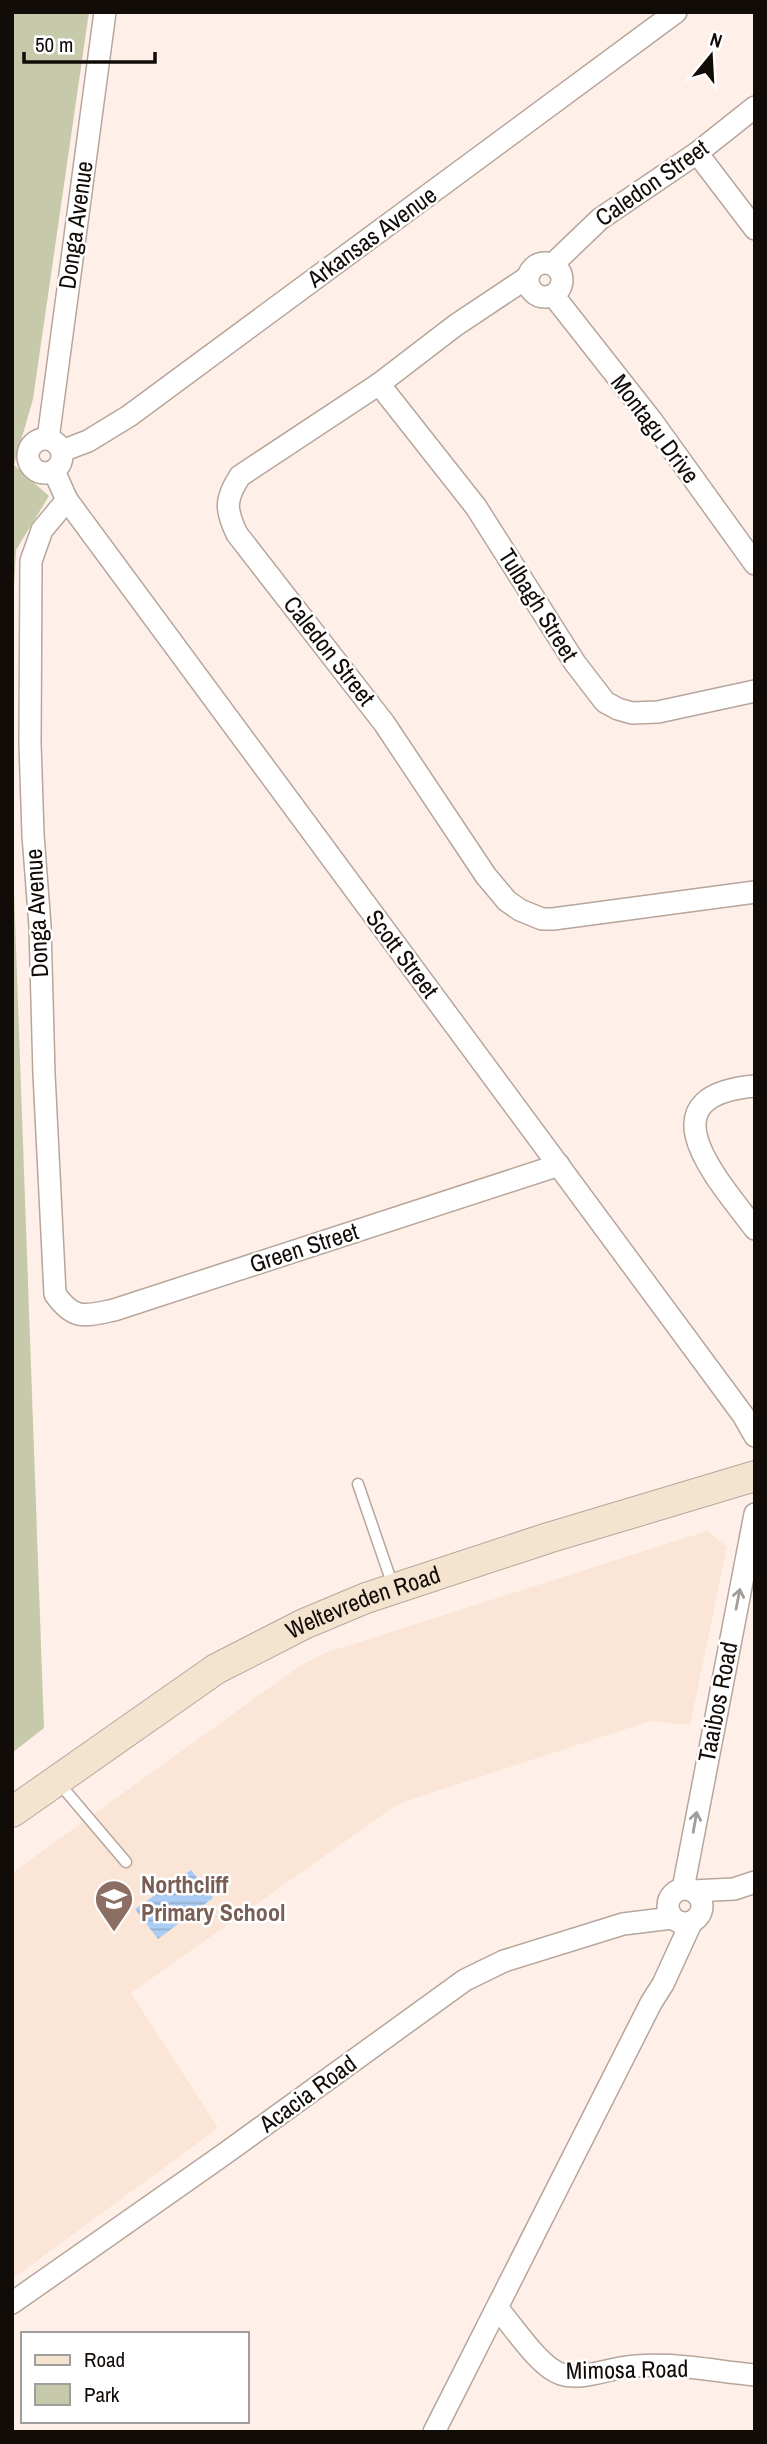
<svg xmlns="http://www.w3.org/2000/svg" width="767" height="2444" font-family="'Archivo Narrow',sans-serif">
<defs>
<pattern id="water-rules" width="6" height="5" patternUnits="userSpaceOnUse" patternTransform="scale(1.75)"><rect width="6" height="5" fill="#abccf4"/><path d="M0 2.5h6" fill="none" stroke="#92aed0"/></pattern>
</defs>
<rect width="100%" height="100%" fill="#fef0e8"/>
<path fill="#fae5d6" d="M 707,1531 L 727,1547 L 690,1725 L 650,1721 L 398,1804 L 131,1993 L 218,2128 L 12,2279 L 12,1873 L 301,1665 L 325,1653 Z"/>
<g fill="#c7caaa">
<path d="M 12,12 L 89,12 L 33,399 L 14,465 L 49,496 L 16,550 L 12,626 Z"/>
<path d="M 12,836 L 44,1728 L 12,1753 Z"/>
</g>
<path fill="url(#water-rules)" d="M 191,1870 L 213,1898 L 158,1939 L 135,1909 Z"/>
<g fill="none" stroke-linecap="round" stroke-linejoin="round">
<g stroke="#b6a69c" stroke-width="13">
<g id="lane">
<path d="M 358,1484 L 393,1586"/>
<path d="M 58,1782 L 126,1862"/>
</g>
</g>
<g stroke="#b6a69c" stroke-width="24">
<g id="street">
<path d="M 697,153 L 755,229"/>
<circle cx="545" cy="280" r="17"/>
<path d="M 553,264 L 600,219 L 697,153 L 755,107"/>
<path d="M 528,277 L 456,325 L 379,384 L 240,476 C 225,499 225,509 237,534 L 384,723 L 486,876 L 507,901 L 520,910 L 542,919 L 553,919 L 755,892"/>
<path d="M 553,295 L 652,421 L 755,564"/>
<path d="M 379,384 L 476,507 L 575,663 L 605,702 L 618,709 L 632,713 L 658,712 L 755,691"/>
<path d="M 48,439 L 105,12"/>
<circle cx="45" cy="456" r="17"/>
<path d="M 62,451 L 88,441 L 129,416 L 676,12"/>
<path d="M 54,471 L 67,500 L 743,1415 L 755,1436"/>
<path d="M 67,500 L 42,530 L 31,561 L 30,743 L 33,835 L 40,926 L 44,1074 L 55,1294 C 74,1321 85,1316 114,1310 L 559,1165"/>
<path d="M 755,1086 C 640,1096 719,1181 755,1229"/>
<circle cx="685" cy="1906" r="17"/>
<path d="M 683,1889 L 755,1514"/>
<path d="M 692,1891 L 734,1889 L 755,1882"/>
<path d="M 12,2303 L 223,2155 L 465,1980 L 504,1961 L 623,1924 L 672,1918"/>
<path d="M 498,2309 C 514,2327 539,2367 561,2374 C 579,2380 603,2371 620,2368 C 663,2360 711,2371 755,2375"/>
<path d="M 434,2432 L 651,2003 L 663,1984 L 691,1923"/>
</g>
</g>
<g stroke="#b6a69c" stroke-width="32">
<g id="secondary">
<path id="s1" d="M 12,1812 L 216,1669 L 304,1624 L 366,1598 L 548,1538 L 755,1476"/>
</g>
</g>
<use href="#lane" stroke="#fff" stroke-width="10"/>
<use href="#street" stroke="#fff" stroke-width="21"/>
<use href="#secondary" stroke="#f4e3cf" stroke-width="30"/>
</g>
<defs><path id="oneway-shaft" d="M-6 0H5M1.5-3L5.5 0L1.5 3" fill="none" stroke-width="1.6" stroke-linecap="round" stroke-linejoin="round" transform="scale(1.75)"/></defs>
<g stroke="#a09e9d">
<use href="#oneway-shaft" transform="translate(738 1599) rotate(-79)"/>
<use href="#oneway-shaft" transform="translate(695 1822) rotate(-80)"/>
</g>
<defs>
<g id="school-pin" transform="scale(2.0125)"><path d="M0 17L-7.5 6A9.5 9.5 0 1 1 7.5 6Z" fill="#8d6e63" stroke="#fff"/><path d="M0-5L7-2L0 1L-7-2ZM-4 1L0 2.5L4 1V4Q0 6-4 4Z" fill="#fff"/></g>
</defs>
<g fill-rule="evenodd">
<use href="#school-pin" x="114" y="1899"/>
</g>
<g text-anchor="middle" stroke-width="5" stroke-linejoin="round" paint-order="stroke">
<g font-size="24" fill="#120c09" stroke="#fff">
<text transform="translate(652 183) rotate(-35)" y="8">Caledon Street</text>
<text transform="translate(76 225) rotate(-82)" y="8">Donga Avenue</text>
<text transform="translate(372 237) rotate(-36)" y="8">Arkansas Avenue</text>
<text transform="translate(655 429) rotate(53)" y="8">Montagu Drive</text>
<text transform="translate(538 605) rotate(58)" y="8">Tulbagh Street</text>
<text transform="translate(329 651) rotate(52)" y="8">Caledon Street</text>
<text transform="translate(37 913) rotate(-93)" y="8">Donga Avenue</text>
<text transform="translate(402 954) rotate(53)" y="8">Scott Street</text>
<text transform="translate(304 1248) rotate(-18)" y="8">Green Street</text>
<text dy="8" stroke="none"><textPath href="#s1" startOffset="411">Weltevreden Road</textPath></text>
<text transform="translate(718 1702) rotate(-79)" y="8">Taaibos Road</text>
<text transform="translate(308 2094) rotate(-36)" y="8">Acacia Road</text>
<text transform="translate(627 2370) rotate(-1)" y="8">Mimosa Road</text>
</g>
<g font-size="24" font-weight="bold" fill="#785e54" stroke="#fff" text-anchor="start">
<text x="141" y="1893">Northcliff<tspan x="141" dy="28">Primary School</tspan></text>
</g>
</g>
<rect width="767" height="2444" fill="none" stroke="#120c09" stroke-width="28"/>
<rect x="21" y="2332" width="228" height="91" fill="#ffffff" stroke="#a09e9d" stroke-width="2"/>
<rect x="35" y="2355" width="35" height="10" fill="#f4e3cf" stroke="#a09e9d" stroke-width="2"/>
<text x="84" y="2367" font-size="21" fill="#120c09">Road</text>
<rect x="35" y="2384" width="35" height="21" fill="#c7caaa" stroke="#a09e9d" stroke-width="2"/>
<text x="84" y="2402" font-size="21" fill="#120c09">Park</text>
<g transform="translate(711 56) rotate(18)" stroke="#ffffff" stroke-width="5" paint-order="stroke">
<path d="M0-5L12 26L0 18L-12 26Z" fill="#120c09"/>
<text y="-10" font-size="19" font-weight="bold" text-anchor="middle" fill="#120c09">N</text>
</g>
<path d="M24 52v10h131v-10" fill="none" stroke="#120c09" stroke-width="3.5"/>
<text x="35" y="52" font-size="21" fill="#120c09" stroke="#ffffff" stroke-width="5" paint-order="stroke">50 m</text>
</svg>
